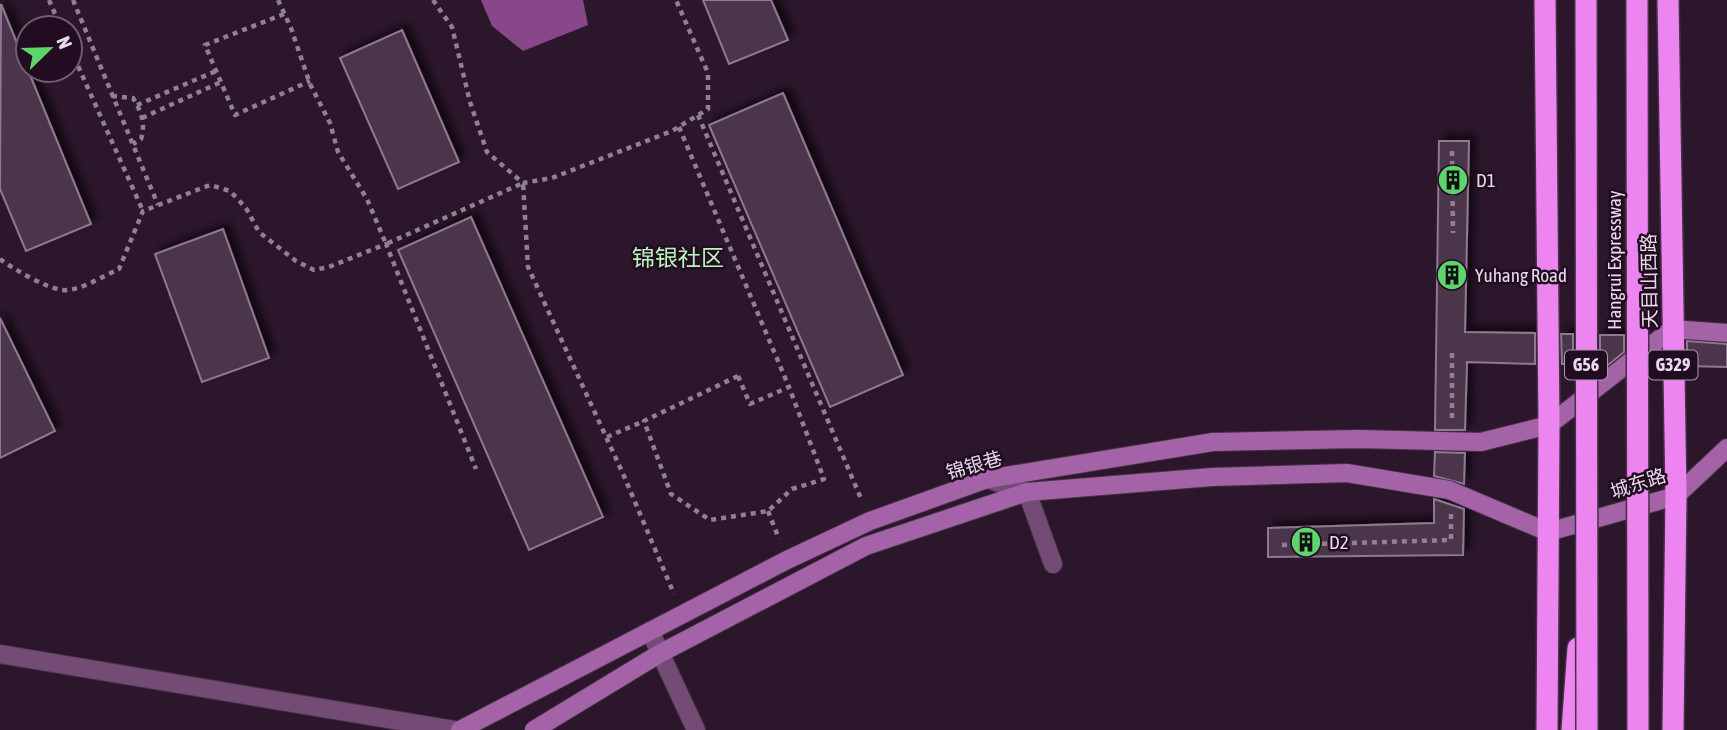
<svg xmlns="http://www.w3.org/2000/svg" width="1727" height="730" font-family="'Asap Condensed','Noto Sans SC',sans-serif">
<defs>
<filter id="shadow"><feDropShadow dx="6" dy="-6" stdDeviation="3.5" flood-color="#0009"/></filter>
</defs>
<rect width="100%" height="100%" fill="#2b162b"/>
<path fill="#874789" d="M 481,0 L 583,0 L 588,25 L 523,51 L 492,26 Z"/>
<g fill="#4b344b" stroke="#917791" stroke-width="2" filter="url(#shadow)">
<path d="M 703,0 L 771,0 L 788,40 L 729,64 Z"/>
<path d="M 1,4 L 91,224 L 26,251 L 0,189 Z"/>
<path d="M 402,30 L 459,162 L 398,189 L 340,58 Z"/>
<path d="M 783,93 L 903,375 L 830,407 L 709,125 Z"/>
<path d="M 1439,141 L 1469,141 L 1465,332 L 1535,333 L 1535,364 L 1467,362 L 1465,430 L 1435,430 Z"/>
<path d="M 471,217 L 603,517 L 529,550 L 398,250 Z"/>
<path d="M 223,229 L 269,358 L 202,382 L 155,254 Z"/>
<path d="M 0,318 L 55,431 L 0,458 Z"/>
<path d="M 1561,334 L 1573,334 L 1573,364 L 1562,364 Z"/>
<path d="M 1600,335 L 1624,335 L 1624,352 L 1608,365 L 1600,365 Z"/>
<path d="M 1687,341 L 1727,344 L 1727,367 L 1687,366 Z"/>
<path d="M 1435,452 L 1465,453 L 1464,484 L 1434,476 Z"/>
<path d="M 1434,499 L 1464,509 L 1463,555 L 1268,557 L 1268,528 L 1434,523 Z"/>
</g>
<g fill="none" stroke-linecap="round" stroke-linejoin="round">
<g stroke="#453145" stroke-width="20">
<g id="street">
<path d="M 987,479 L 1027,492 L 1053,564"/>
<path d="M 650,631 L 696,730"/>
<path d="M 0,654 L 454,730"/>
</g>
</g>
<g stroke="#453145" stroke-width="20">
<g id="secondary">
<path d="M 460,730 L 787,560 L 870,521 L 987,479 L 1213,442 L 1358,439 L 1481,442 L 1549,425 L 1672,329 L 1727,333"/>
<path d="M 534,730 L 659,654 L 866,546 L 1027,492 L 1212,477 L 1347,473 L 1449,490 L 1548,532 L 1676,496 L 1727,448"/>
</g>
</g>
<g stroke="#453145" stroke-width="24">
<g id="highway">
<path d="M 1545,0 L 1549,425 L 1547,730"/>
<path d="M 1668,0 L 1676,496 L 1673,730"/>
<path d="M 1572,730 L 1578,648"/>
</g>
</g>
<g stroke="#928092" stroke-width="4.5" stroke-dasharray="5 5" stroke-linecap="butt">
<path d="M 49,0 L 61,28"/>
<path d="M 73,0 L 158,205"/>
<path d="M 278,0 L 291,28 L 310,84 L 330,123 L 338,152 L 367,199 L 386,244 L 523,183 L 528,267 L 624,476 L 674,594"/>
<path d="M 433,0 L 452,27 L 470,102 L 487,152 L 523,183 L 552,178 L 672,131 L 708,109 L 708,73 L 676,0"/>
<path d="M 284,14 L 205,45 L 235,115 L 310,81"/>
<path d="M 70,48 L 143,211"/>
<path d="M 112,96 L 133,98 C 141,111 146,124 141,139 L 133,144"/>
<path d="M 137,105 L 216,71"/>
<path d="M 698,115 L 862,501"/>
<path d="M 142,118 L 221,82"/>
<path d="M 679,127 L 789,387"/>
<path d="M 1452,151 L 1453,233"/>
<path d="M 0,259 C 13,269 45,287 61,290 C 79,292 103,276 119,269 L 143,211 L 210,185 L 230,191 L 246,208 L 259,232 L 296,261 L 314,270 L 329,267 L 386,244 L 476,469"/>
<path d="M 738,376 L 750,404 L 789,387 L 824,479 L 792,489 L 768,511 L 710,520 L 671,494 L 644,421 Z"/>
<path d="M 1452,418 L 1452,349"/>
<path d="M 607,437 L 644,421"/>
<path d="M 768,511 L 779,539"/>
<path d="M 1282,545 L 1451,540 L 1451,514"/>
</g>
<use href="#street" stroke="#744b75" stroke-width="18"/>
<use href="#secondary" stroke="#a563a7" stroke-width="18"/>
<use href="#highway" stroke="#ed85f1" stroke-width="21"/>
<g stroke="#453145" stroke-width="24" stroke-linecap="butt">
<g id="highway-bridge">
<path d="M 1586,0 L 1587,730"/>
<path d="M 1637,0 L 1638,730"/>
</g>
</g>
<use href="#highway-bridge" stroke="#ed85f1" stroke-width="21"/>
</g>
<defs>
<g id="building-disc" transform="scale(1.575)"><circle r="9.5" fill="#5dd56c" stroke="#210c21"/><path d="M-4-6H4V6H1V3H-1V6H-4ZM-2.5-4.3h1.7v1.8h-1.7ZM.8-4.3h1.7v1.8H.8ZM-2.5-1h1.7V.8h-1.7ZM.8-1h1.7V.8H.8Z" fill="#111"/></g>
</defs>
<g fill-rule="evenodd">
<use href="#building-disc" x="1453" y="180"/>
<use href="#building-disc" x="1452" y="275"/>
<use href="#building-disc" x="1306" y="542"/>
</g>
<g text-anchor="middle" stroke-width="5" stroke-linejoin="round" paint-order="stroke">
<g fill="#210c21" stroke="#ac9cac" stroke-width="2">
<rect x="1565" y="350.5" width="42" height="29" rx="5"/>
<rect x="1648.5" y="350.5" width="49" height="29" rx="5"/>
</g>
<g font-size="18" font-weight="bold" fill="#e8dae8">
<text x="1586" y="371">G56</text>
<text x="1673" y="371">G329</text>
</g>
<g font-size="19" fill="#e8dae8" stroke="#210c21" text-anchor="start">
<text x="1476" y="187">D1</text>
<text x="1475" y="282">Yuhang Road</text>
<text x="1329" y="549">D2</text>
</g>
<g font-size="19" fill="#e8dae8" stroke="#210c21">
<text transform="translate(1614 260) rotate(-90)" y="7">Hangrui Expressway</text>
<text transform="translate(1649 281) rotate(-91)" y="7">天目山西路</text>
<text transform="translate(974 465) rotate(-16)" y="7">锦银巷</text>
<text transform="translate(1638 483) rotate(-18)" y="7">城东路</text>
</g>
<g font-size="23" fill="#b8f5bb" stroke="#210c21">
<text x="678" y="266">锦银社区</text>
</g>
</g>
<g transform="translate(49 49) rotate(67)"><circle r="33" fill="#210c21" stroke="#715e71" stroke-width="2"/>
<path d="M0-5L12 26L0 18L-12 26Z" fill="#5dd56c"/>
<text y="-10" font-size="19" font-weight="bold" text-anchor="middle" fill="#e8dae8">N</text>
</g>
</svg>
